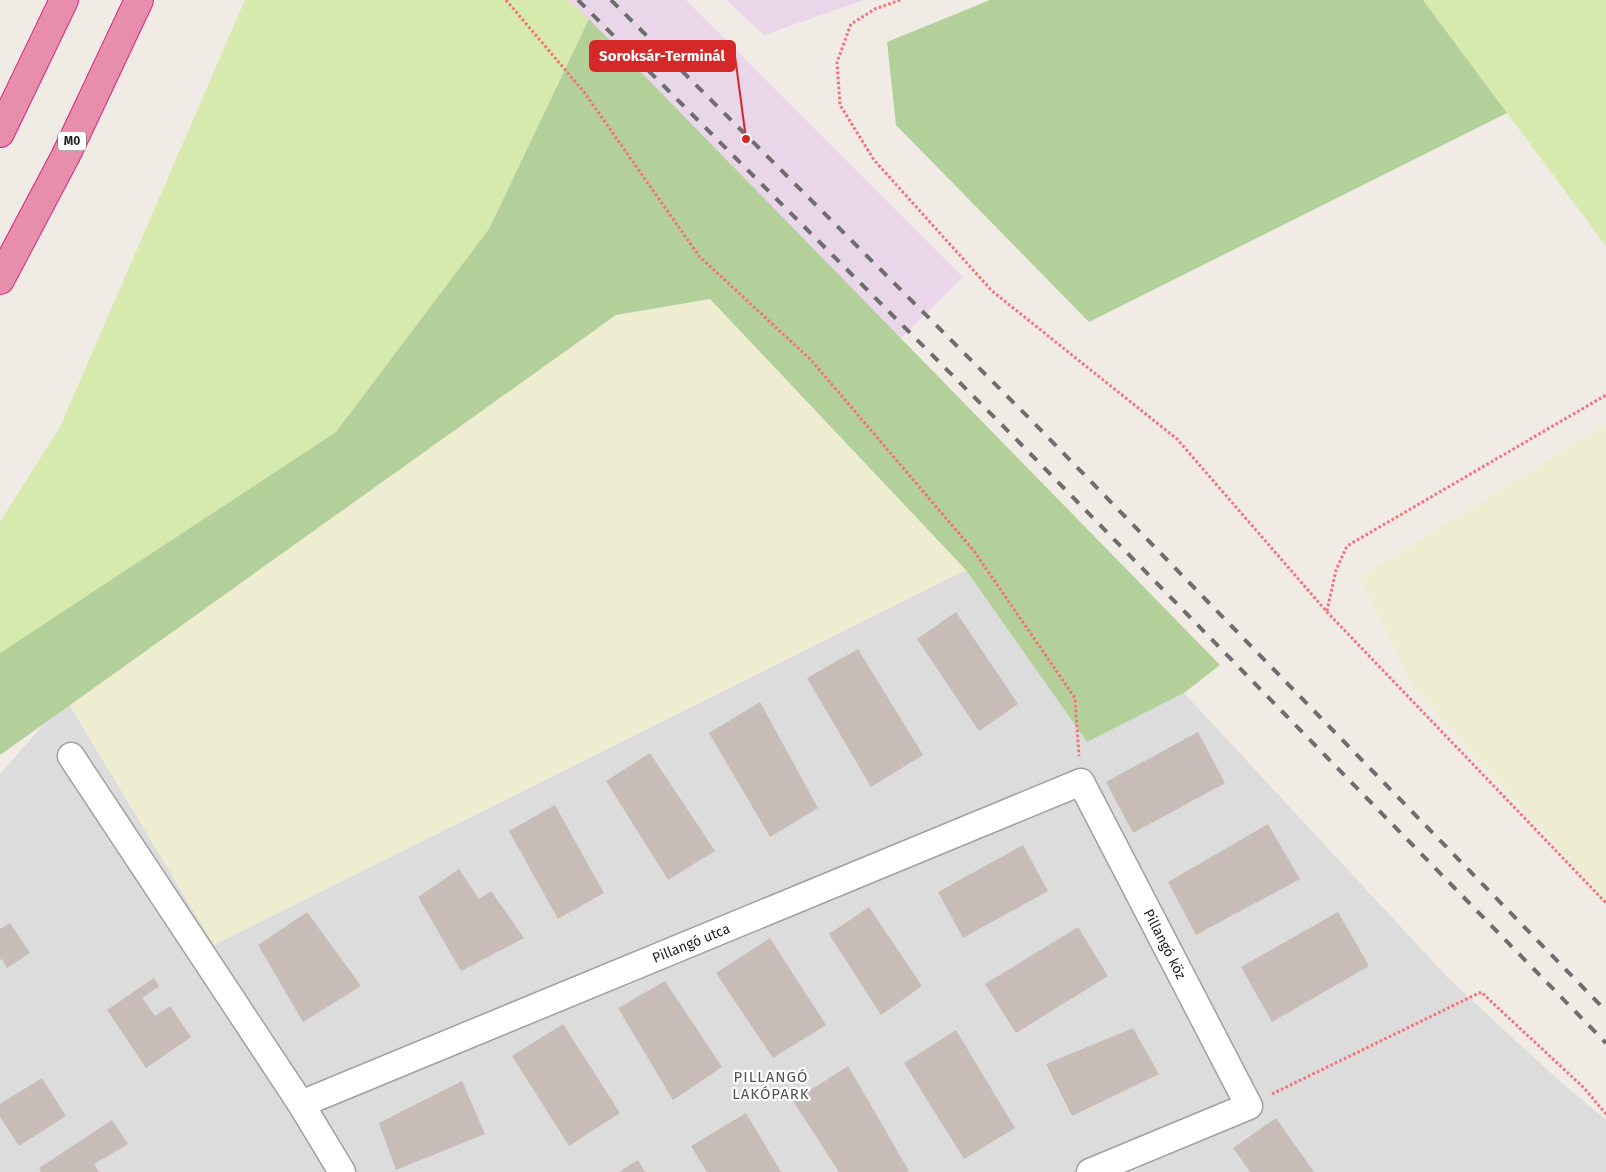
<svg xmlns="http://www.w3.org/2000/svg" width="1606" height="1172" font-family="'Fira Sans',sans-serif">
<rect width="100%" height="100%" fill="#f0ebe5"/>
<path fill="#dddcdc" d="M 966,570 L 1087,742 L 1184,693 L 1449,979 L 1555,1077 L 1606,1120 L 1606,1172 L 0,1172 L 0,774 L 66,699 L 214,945 Z"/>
<g fill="#e9d7e9">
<path d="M 533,0 L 686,0 L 963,277 L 880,359 Z"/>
<path d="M 726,0 L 864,0 L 764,35 Z"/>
</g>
<g fill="#eeecd1">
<path d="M 710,299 L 966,570 L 214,945 L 66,699 L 616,315 Z"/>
<path d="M 1606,424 L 1606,902 L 1414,688 L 1360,577 Z"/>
</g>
<g fill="#d5eaac">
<path d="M 245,0 L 567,0 L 589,19 L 489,229 L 336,432 L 0,653 L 0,522 L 60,427 Z"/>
<path d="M 1423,0 L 1606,0 L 1606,246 Z"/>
</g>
<g fill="#b3cf9a">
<path d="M 990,0 L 1423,0 L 1507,113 L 1089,322 L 896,125 L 887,42 Z"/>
<path d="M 589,19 L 1220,665 L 1184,693 L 1087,742 L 966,570 L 710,299 L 616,315 L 0,755 L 0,653 L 336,432 L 489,229 Z"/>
</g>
<g fill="#c8bcb9">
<path d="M 956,612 L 1018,704 L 979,731 L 917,639 Z"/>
<path d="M 858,649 L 923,755 L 871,787 L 807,678 Z"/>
<path d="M 760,702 L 818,808 L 770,837 L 709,733 Z"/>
<path d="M 1198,732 L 1225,783 L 1133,833 L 1106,782 Z"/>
<path d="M 650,753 L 715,851 L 668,880 L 606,781 Z"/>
<path d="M 555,805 L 604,893 L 558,919 L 509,831 Z"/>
<path d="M 1268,824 L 1300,879 L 1196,935 L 1168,882 Z"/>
<path d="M 1023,845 L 1048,891 L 963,938 L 938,892 Z"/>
<path d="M 459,869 L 479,899 L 491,891 L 524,938 L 461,971 L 418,897 Z"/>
<path d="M 869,907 L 922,986 L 881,1015 L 829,934 Z"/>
<path d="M 307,912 L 361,986 L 303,1022 L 258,945 Z"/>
<path d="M 1338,912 L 1369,966 L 1272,1022 L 1241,967 Z"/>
<path d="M 10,923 L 30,953 L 7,968 L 2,959 L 0,960 L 0,929 Z"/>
<path d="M 1078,927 L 1108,976 L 1016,1033 L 985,984 Z"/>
<path d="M 770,938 L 826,1025 L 773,1058 L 716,973 Z"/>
<path d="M 154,978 L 159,986 L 142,998 L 155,1016 L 170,1006 L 191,1037 L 146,1068 L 107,1010 Z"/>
<path d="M 665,981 L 722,1067 L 673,1100 L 618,1008 Z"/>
<path d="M 563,1024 L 620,1113 L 569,1146 L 512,1056 Z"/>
<path d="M 1133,1028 L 1159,1074 L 1072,1116 L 1046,1064 Z"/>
<path d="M 956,1030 L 1015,1128 L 964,1159 L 904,1063 Z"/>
<path d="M 848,1066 L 909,1171 L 907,1172 L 839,1172 L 793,1101 Z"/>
<path d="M 42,1078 L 66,1116 L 19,1146 L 0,1117 L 0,1104 Z"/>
<path d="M 462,1081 L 485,1134 L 396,1170 L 379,1123 Z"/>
<path d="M 746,1113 L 781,1172 L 707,1172 L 691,1146 Z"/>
<path d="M 1276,1118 L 1314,1172 L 1250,1172 L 1233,1148 Z"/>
<path d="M 112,1120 L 128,1144 L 94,1164 L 99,1172 L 41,1172 L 39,1168 Z"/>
<path d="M 638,1160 L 645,1172 L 619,1172 Z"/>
</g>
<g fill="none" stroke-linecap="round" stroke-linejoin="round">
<g stroke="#a0a0a0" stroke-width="29">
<g id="street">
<path d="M 71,756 L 301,1104 L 342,1172"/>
<path d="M 301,1104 L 1081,782 L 1249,1106 L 1090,1172"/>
</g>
</g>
<g stroke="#da2682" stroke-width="30">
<g id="highway">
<path d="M 0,133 L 64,0"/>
<path d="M 0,280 L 66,155 L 139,0"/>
</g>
</g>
<g stroke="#f96d76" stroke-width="3" stroke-dasharray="2.5 2.5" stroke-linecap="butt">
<path d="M 506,0 L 584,92 L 699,256 L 811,360 L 974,551 L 1075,698 L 1079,756"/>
<path d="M 900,0 L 875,9 L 851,24 L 837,62 L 840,105 L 874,160 L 992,291 L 1177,439 L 1327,612 L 1606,903"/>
<path d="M 1327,611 L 1336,570 L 1347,546 L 1606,395"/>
<path d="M 1272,1094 L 1481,992 L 1584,1088 L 1606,1114"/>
</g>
<use href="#street" stroke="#fff" stroke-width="26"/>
<use href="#highway" stroke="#e78ead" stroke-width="28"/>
<g stroke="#6d6d6d" stroke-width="4" stroke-dasharray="10 10" stroke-linecap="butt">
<path d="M 578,0 L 1014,437 L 1606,1043"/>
<path d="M 611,0 L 1033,422 L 1606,1011"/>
</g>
</g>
<g text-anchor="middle" stroke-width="4.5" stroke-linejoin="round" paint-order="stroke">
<rect fill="#fff" stroke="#626262" stroke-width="1" x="58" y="131.5" width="28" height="19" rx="4"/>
<g font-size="12" font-weight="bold" fill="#1f1f1f">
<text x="72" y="145">M0</text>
</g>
<g font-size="14" fill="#1f1f1f" stroke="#fff">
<text transform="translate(691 943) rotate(-22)" y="5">Pillangó utca</text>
<text transform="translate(1165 944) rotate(63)" y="5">Pillangó köz</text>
</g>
<g font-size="15" letter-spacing="1" fill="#525252" stroke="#fff">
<text x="771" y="1082">PILLANGÓ<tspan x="771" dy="17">LAKÓPARK</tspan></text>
</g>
</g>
<path fill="none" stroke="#d62828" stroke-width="2" d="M746 139L735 56"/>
<circle fill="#d62828" stroke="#fff" stroke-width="2" cx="746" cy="139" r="5"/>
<rect fill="#d62828" stroke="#d62828" stroke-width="2" x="590" y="41" width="145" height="30" rx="5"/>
<g font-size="15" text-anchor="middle" font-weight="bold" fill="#fff">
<text x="662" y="61">Soroksár-Terminál</text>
</g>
</svg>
